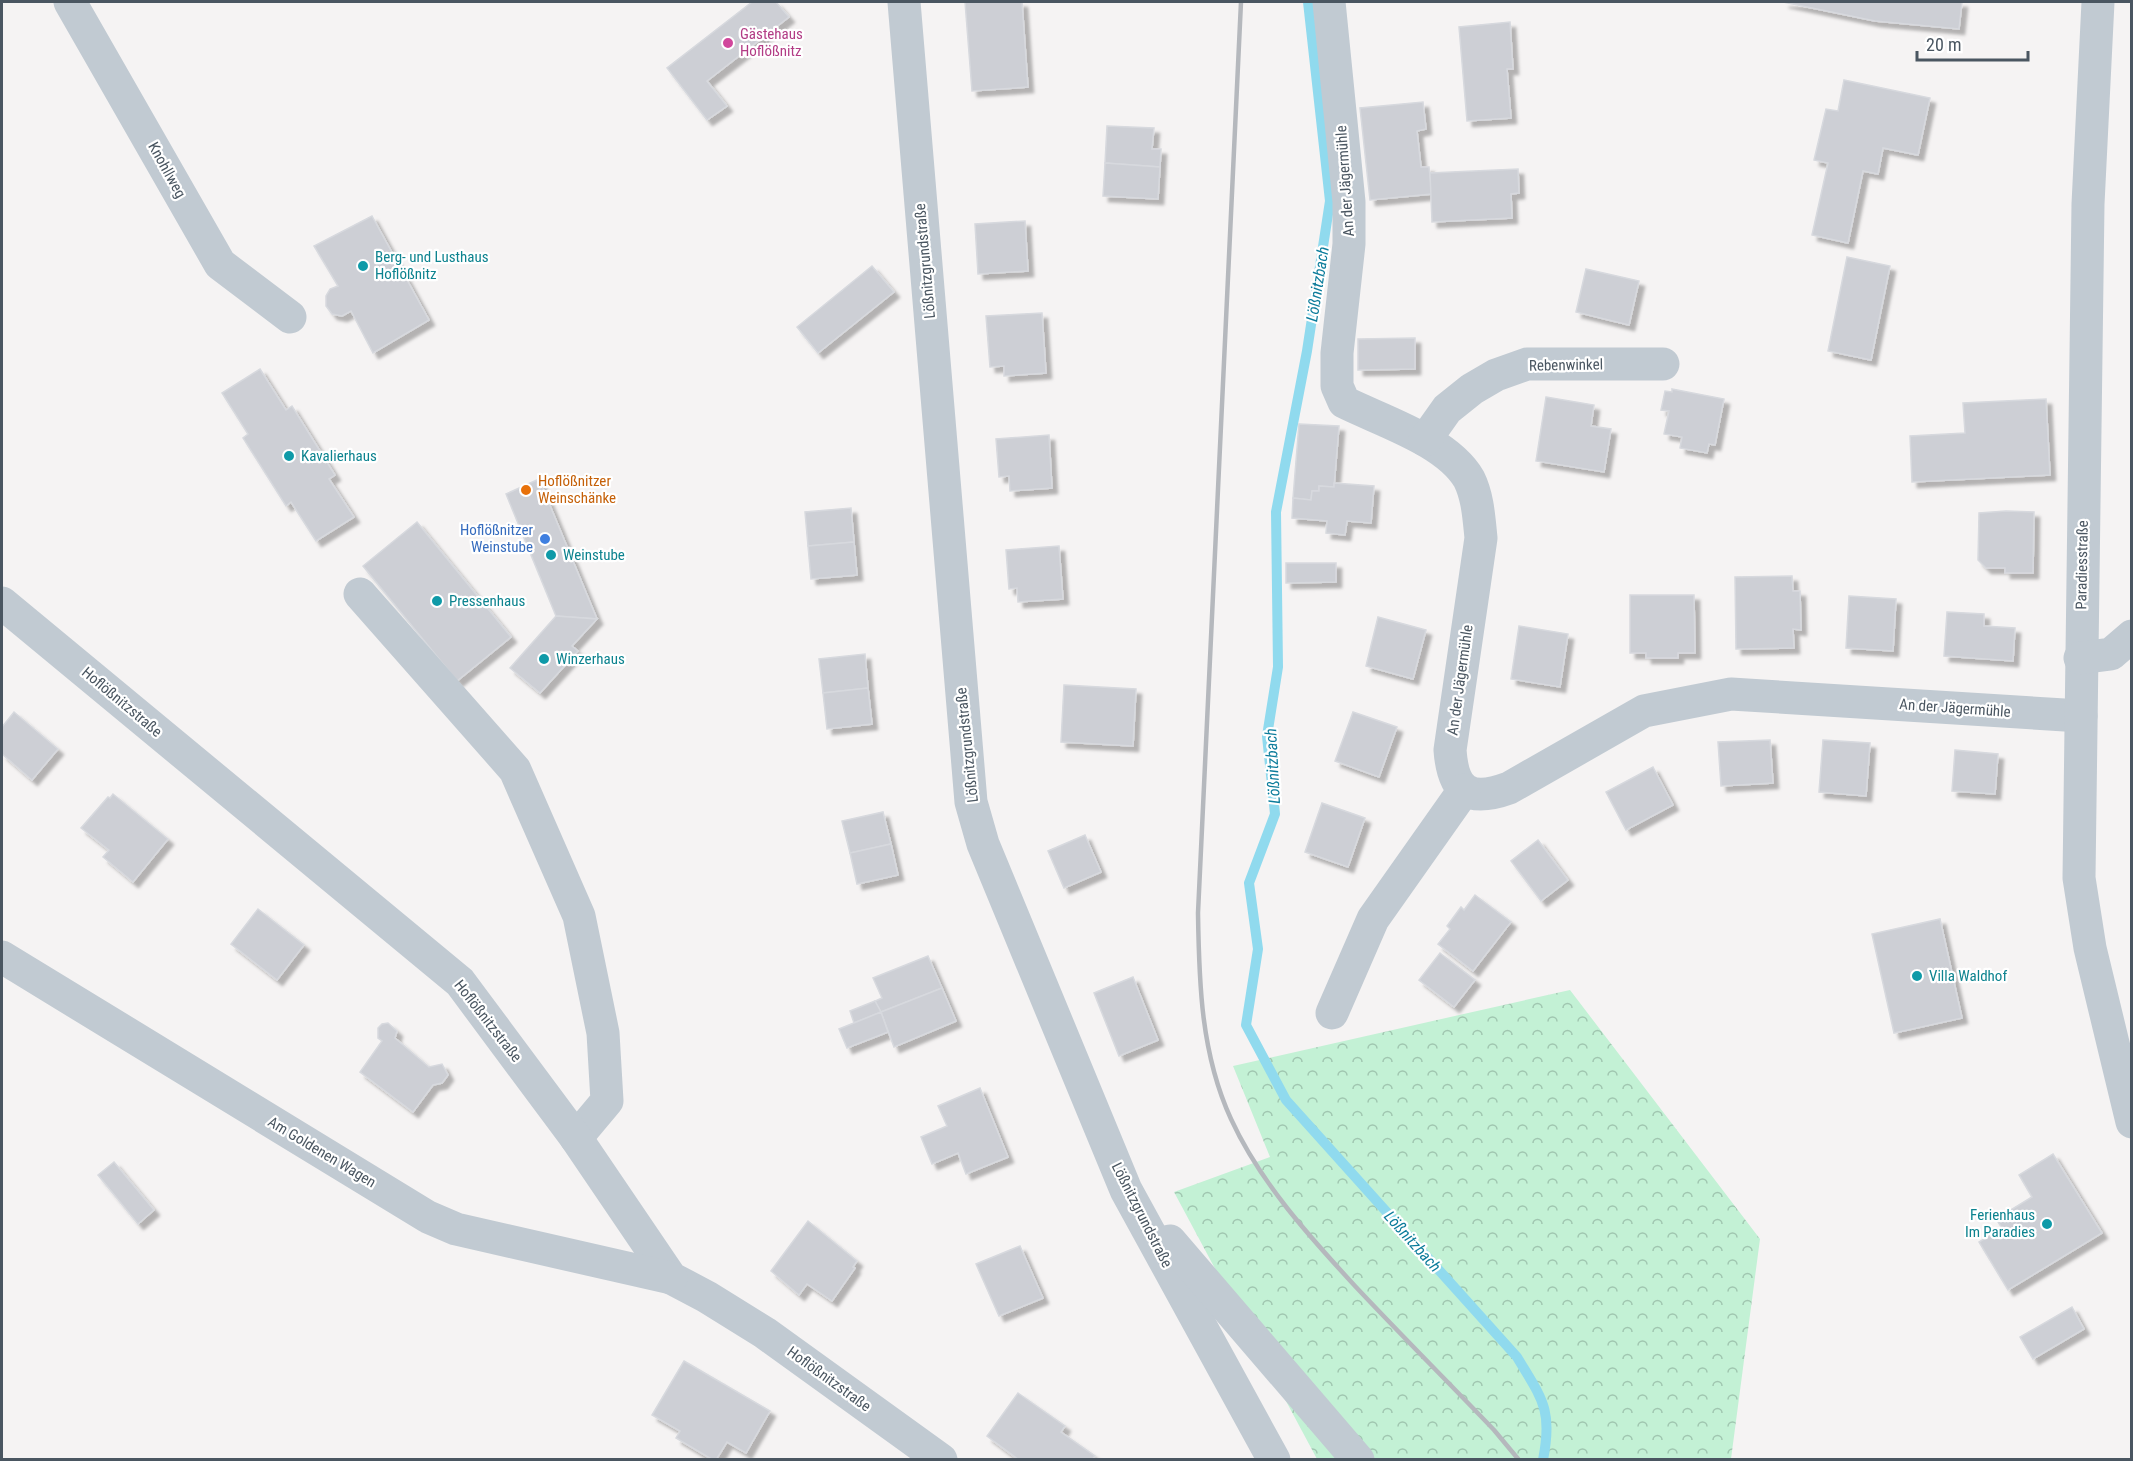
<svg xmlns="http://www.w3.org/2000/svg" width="2133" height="1461" font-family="'Roboto Condensed',sans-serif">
<defs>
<pattern id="forest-crowns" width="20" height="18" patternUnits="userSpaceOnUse" patternTransform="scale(1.5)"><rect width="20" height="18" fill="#c3f1d5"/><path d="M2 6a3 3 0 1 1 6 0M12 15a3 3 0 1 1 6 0" fill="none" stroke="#a0c6b0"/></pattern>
<filter id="shadow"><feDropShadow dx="5.5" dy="5.5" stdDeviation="1.5" flood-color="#0004"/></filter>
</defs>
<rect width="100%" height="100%" fill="#f5f3f3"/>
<path fill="url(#forest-crowns)" d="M 1570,990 L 1760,1239 L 1731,1459 L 1317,1459 L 1174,1192 L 1270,1157 L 1233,1066 Z"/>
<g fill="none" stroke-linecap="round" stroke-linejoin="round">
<path stroke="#90daee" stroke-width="10" d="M 1308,2 L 1330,201 L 1307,351 L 1276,512 L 1278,667 L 1267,736 L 1275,814 L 1249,883 L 1258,949 L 1246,1025 L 1286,1100 L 1517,1357 C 1542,1399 1553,1409 1543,1460"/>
</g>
<g fill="#cdcfd5" stroke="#d7d9de" stroke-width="1.5" filter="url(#shadow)">
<path d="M 752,2 L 776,2 L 789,17 L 707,81 L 727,106 L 707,120 L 667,68 Z"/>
<path d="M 965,2 L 1022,2 L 1028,87 L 972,91 Z"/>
<path d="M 1783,2 L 1962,2 L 1959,29 L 1875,21 Z"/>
<path d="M 1510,22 L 1513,69 L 1507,69 L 1511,118 L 1467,121 L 1459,27 Z"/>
<path d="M 1844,80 L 1930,98 L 1918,155 L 1883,148 L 1878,174 L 1863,171 L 1848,243 L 1812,235 L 1828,163 L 1814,160 L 1826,109 L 1838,111 Z"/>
<path d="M 1423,102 L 1426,129 L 1417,131 L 1421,167 L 1429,167 L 1432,194 L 1370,200 L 1360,108 Z"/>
<path d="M 1107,126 L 1154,128 L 1152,149 L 1161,149 L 1160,167 L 1105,163 Z"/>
<path d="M 1105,163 L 1160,167 L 1158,199 L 1103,196 Z"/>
<path d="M 1518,169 L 1519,193 L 1511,194 L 1512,218 L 1432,222 L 1430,173 Z"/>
<path d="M 372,216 L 429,320 L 373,353 L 351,311 L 342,316 L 332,314 L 326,306 L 326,296 L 330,289 L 338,286 L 314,246 Z"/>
<path d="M 1025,221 L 1028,271 L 978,274 L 975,224 Z"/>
<path d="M 1847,257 L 1890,266 L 1871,360 L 1828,351 Z"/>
<path d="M 872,266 L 894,292 L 818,353 L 797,327 Z"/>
<path d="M 1586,269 L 1639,281 L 1629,325 L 1576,312 Z"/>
<path d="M 1042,313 L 1046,373 L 1004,376 L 1004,366 L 990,367 L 986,316 Z"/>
<path d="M 1415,338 L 1415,369 L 1358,370 L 1358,339 Z"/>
<path d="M 260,369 L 286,410 L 292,406 L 335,475 L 329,479 L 354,517 L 316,541 L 291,502 L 286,506 L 243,438 L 248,434 L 222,393 Z"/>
<path d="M 1672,389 L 1724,399 L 1715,445 L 1709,444 L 1707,453 L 1680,448 L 1682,437 L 1664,434 L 1669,411 L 1661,410 L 1665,391 L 1672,392 Z"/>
<path d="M 1546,397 L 1594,405 L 1591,426 L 1611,429 L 1604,472 L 1536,461 Z"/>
<path d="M 2046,399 L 2050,475 L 1912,482 L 1910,436 L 1965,433 L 1963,403 Z"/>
<path d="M 1299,424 L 1339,426 L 1334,487 L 1319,486 L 1319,491 L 1312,491 L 1311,500 L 1293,498 Z"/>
<path d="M 1049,435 L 1052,488 L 1010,491 L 1009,476 L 999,477 L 996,439 Z"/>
<path d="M 539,479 L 597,619 L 556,616 L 506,494 Z"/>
<path d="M 1334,483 L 1374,486 L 1371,523 L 1347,521 L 1345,535 L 1326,533 L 1327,521 L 1292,518 L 1293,498 L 1311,500 L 1312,491 L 1319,491 L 1319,486 L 1334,487 Z"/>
<path d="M 851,508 L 854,542 L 808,546 L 805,512 Z"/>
<path d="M 2006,511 L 2034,512 L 2033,573 L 2005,573 L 2005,568 L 1986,568 L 1978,560 L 1979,513 Z"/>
<path d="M 417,522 L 511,637 L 457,681 L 363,566 Z"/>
<path d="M 854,542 L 857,575 L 811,579 L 808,546 Z"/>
<path d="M 1059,546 L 1063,599 L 1018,602 L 1017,588 L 1009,589 L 1006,550 Z"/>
<path d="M 1286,563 L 1336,563 L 1336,582 L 1286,583 Z"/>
<path d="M 1792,576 L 1793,591 L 1800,591 L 1801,630 L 1793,629 L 1794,648 L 1736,649 L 1735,577 Z"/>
<path d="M 1630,595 L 1694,595 L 1695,653 L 1678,653 L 1678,658 L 1646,658 L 1646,653 L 1630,653 Z"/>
<path d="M 1849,596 L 1896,599 L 1893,651 L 1846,648 Z"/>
<path d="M 1947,612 L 1984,614 L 1984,626 L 2015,628 L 2013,661 L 1944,656 Z"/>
<path d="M 556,616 L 597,619 L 572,646 L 578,651 L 540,693 L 510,668 Z"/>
<path d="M 1378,617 L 1426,630 L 1413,679 L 1366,666 Z"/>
<path d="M 1519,626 L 1568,634 L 1560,687 L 1511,679 Z"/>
<path d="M 865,654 L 868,688 L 823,693 L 819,659 Z"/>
<path d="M 1064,685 L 1136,689 L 1133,746 L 1061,742 Z"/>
<path d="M 868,688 L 872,724 L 827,729 L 823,693 Z"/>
<path d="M 14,712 L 58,749 L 32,780 L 2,754 L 2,727 Z"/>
<path d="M 1353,712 L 1397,727 L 1379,777 L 1335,761 Z"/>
<path d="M 1770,740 L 1773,783 L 1721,786 L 1718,742 Z"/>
<path d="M 1823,740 L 1870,743 L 1866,796 L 1819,792 Z"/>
<path d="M 1955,750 L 1998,754 L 1995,794 L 1952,791 Z"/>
<path d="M 1653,767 L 1673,805 L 1626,830 L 1606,792 Z"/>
<path d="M 113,794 L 168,839 L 133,882 L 103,857 L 109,850 L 81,828 L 108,797 L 110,798 Z"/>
<path d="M 1322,803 L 1365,818 L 1348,867 L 1305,852 Z"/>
<path d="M 883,812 L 891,844 L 850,853 L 842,821 Z"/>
<path d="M 1085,835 L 1101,872 L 1064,888 L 1048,851 Z"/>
<path d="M 1538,840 L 1568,880 L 1541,901 L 1511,861 Z"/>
<path d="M 891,844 L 898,875 L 857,884 L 850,853 Z"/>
<path d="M 1475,895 L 1511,922 L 1473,971 L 1438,944 L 1450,929 L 1447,926 L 1461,907 L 1464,910 Z"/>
<path d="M 258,909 L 304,945 L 277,980 L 231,944 Z"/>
<path d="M 1940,919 L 1962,1018 L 1894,1033 L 1872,934 Z"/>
<path d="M 1440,953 L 1475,980 L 1454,1007 L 1419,980 Z"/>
<path d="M 928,956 L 942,988 L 881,1012 L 875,1001 L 882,998 L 873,978 Z"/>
<path d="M 1133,977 L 1158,1040 L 1119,1056 L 1094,993 Z"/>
<path d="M 942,988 L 956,1021 L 894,1047 L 881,1012 Z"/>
<path d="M 875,1001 L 881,1012 L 854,1023 L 850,1011 Z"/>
<path d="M 881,1012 L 888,1032 L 847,1048 L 839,1029 Z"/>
<path d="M 388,1023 L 397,1031 L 395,1038 L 429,1067 L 442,1064 L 448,1075 L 442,1083 L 433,1085 L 413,1112 L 360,1072 L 382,1041 L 378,1038 L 378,1028 L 382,1024 Z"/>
<path d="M 980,1088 L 1008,1157 L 966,1174 L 958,1153 L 932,1164 L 921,1137 L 947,1126 L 938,1106 Z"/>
<path d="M 2053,1154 L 2102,1233 L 2008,1290 L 1979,1242 L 2002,1228 L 1996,1219 L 2032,1197 L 2019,1175 Z"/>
<path d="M 114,1162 L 154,1210 L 138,1224 L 98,1175 Z"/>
<path d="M 808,1221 L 857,1261 L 853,1267 L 855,1268 L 832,1301 L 807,1284 L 799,1295 L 771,1271 Z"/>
<path d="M 1020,1246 L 1043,1298 L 999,1316 L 976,1264 Z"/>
<path d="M 2072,1307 L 2084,1329 L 2033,1359 L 2020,1337 Z"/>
<path d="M 684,1361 L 770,1411 L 746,1453 L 727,1442 L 716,1460 L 713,1460 L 676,1438 L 680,1431 L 652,1415 Z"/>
<path d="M 1018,1393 L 1065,1426 L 1061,1432 L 1095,1456 L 1092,1460 L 1019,1460 L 987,1436 Z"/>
</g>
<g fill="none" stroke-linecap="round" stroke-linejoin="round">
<g stroke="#c1cad2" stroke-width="33">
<path d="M 70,2 L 220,264 L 290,317"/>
<path d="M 904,2 L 971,802 L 983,844 L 1126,1190 L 1274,1460"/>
<path d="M 1329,2 L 1349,202 L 1349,244 L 1337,353 L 1337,386 L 1344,402 C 1382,421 1447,441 1469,479 C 1478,497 1479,519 1481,538 L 1450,750 C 1453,791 1468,803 1509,788 L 1644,711 L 1731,694 L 2081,716"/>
<path d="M 2098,2 L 2088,204 L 2079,878 L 2090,948 L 2132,1122"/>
<path d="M 1425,440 L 1447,409 L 1472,389 L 1496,375 L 1527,364 L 1663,364"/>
<path d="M 360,594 L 515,770 L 579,916 L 603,1033 L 607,1101 L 576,1138"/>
<path d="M 2,603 L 460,982 L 576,1138 L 671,1278 L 707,1297 L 765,1333 L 941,1460"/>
<path d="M 2080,658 L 2111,654 L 2132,636"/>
<path d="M 2,957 L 428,1217 L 456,1229 L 671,1278"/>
<path d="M 1332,1013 L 1373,919 L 1464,790"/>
<path d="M 1170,1241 L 1358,1460"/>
</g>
<path stroke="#b5b8bd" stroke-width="4.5" d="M 1241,2 L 1198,913 C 1199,983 1201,1054 1231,1119 C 1260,1182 1308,1235 1355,1286 C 1401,1335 1448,1382 1494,1430 L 1519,1460"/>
</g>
<circle fill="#d1479c" stroke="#fff" stroke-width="2" cx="728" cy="43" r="6"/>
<g fill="#0f9aa8" stroke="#fff" stroke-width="2">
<circle cx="363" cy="266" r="6"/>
<circle cx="289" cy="456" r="6"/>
<circle cx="551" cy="555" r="6"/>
<circle cx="437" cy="601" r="6"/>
<circle cx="544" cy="659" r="6"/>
<circle cx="1917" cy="976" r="6"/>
<circle cx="2047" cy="1224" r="6"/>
</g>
<circle fill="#e8710a" stroke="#fff" stroke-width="2" cx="526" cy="490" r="6"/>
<circle fill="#3f7fe0" stroke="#fff" stroke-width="2" cx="545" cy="539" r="6"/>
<g text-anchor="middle" stroke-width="4.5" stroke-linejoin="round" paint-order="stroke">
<g font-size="15" fill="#b23c85" stroke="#fff" text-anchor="start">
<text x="740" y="39">Gästehaus<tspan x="740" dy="17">Hoflößnitz</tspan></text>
</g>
<g font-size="15" fill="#4a5661" stroke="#fff">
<text transform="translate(167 170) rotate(61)" y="5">Knohllweg</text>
<text transform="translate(1345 181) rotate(-94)" y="5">An der Jägermühle</text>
<text transform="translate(925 261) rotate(-95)" y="5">Lößnitzgrundstraße</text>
<text transform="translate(1566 365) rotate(-1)" y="5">Rebenwinkel</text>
<text transform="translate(2082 565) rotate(-89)" y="5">Paradiesstraße</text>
<text transform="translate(1460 680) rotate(-82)" y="5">An der Jägermühle</text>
<text transform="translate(122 702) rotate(40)" y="5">Hoflößnitzstraße</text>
<text transform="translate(1955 708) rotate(4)" y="5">An der Jägermühle</text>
<text transform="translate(967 745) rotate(-96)" y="5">Lößnitzgrundstraße</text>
<text transform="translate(488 1021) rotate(52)" y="5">Hoflößnitzstraße</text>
<text transform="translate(322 1152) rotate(31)" y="5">Am Goldenen Wagen</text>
<text transform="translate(1142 1215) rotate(63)" y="5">Lößnitzgrundstraße</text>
<text transform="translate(829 1379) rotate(36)" y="5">Hoflößnitzstraße</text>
</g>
<g font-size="15" fill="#0d838f" stroke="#fff" text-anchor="start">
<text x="375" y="262">Berg- und Lusthaus<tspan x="375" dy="17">Hoflößnitz</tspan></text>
<text x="301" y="461">Kavalierhaus</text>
<text x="563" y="560">Weinstube</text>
<text x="449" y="606">Pressenhaus</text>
<text x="556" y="664">Winzerhaus</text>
<text x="1929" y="981">Villa Waldhof</text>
<text x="2035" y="1220" text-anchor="end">Ferienhaus<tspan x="2035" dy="17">Im Paradies</tspan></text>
</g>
<g font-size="15" fill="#c56008" stroke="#fff" text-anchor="start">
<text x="538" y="486">Hoflößnitzer<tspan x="538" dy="17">Weinschänke</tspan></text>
</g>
<g font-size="15" fill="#366cbe" stroke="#fff" text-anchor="end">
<text x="533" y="535">Hoflößnitzer<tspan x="533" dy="17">Weinstube</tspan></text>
</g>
<g font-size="16" font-style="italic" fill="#0c7c9b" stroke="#fff">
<text transform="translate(1317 284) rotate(-81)" y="6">Lößnitzbach</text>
<text transform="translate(1272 766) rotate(-93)" y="6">Lößnitzbach</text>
<text transform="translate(1413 1241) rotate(48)" y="6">Lößnitzbach</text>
</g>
</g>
<rect width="2133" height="1461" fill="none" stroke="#4a5661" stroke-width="6"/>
<path d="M1917 51v9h111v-9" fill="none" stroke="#4a5661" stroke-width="3"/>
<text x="1926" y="51" font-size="18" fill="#4a5661" stroke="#ffffff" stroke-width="4.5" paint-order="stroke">20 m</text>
</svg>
